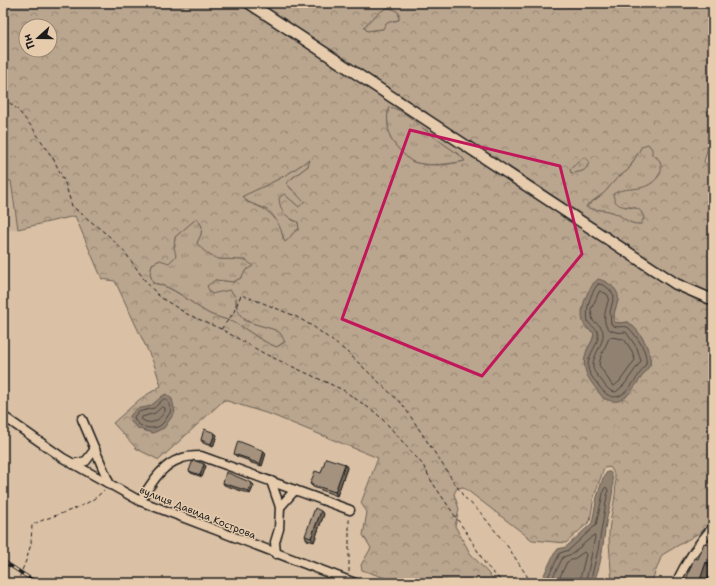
<svg xmlns="http://www.w3.org/2000/svg" width="716" height="586" font-family="'Shantell Sans',sans-serif">
<defs>
<pattern id="grass-tufts" width="24" height="20" patternUnits="userSpaceOnUse"><rect width="24" height="20" fill="#baa58e"/><path d="M3 7l-1-3M5 7V3M7 7l1-3M15 17l-1-3M17 17v-4M19 17l1-3" fill="none" stroke="#968673"/></pattern>
<pattern id="forest-crowns" width="20" height="18" patternUnits="userSpaceOnUse"><rect width="20" height="18" fill="#baa58e"/><path d="M2 6a3 3 0 1 1 6 0M12 15a3 3 0 1 1 6 0" fill="none" stroke="#968673"/></pattern>
</defs>
<rect width="100%" height="100%" fill="#dac0a4"/>
<filter id="ink" filterUnits="userSpaceOnUse"><feTurbulence type="fractalNoise" baseFrequency=".025" numOctaves="2"/><feDisplacementMap in="SourceGraphic" scale="8" xChannelSelector="R" yChannelSelector="G"/><feConvolveMatrix kernelMatrix="1 2 1 2 8 2 1 2 1" color-interpolation-filters="sRGB"/></filter>
<g filter="url(#ink)">
<path fill="#cab299" d="M 3,180 L 11,180 L 18,229 L 3,231 Z"/>
<g fill="url(#grass-tufts)" stroke="#6b6055">
<path d="M 387,8 L 394,9 L 399,13 L 399,20 L 392,21 L 383,29 L 367,31 L 364,27 C 370,19 378,12 387,8 Z"/>
<path d="M 389,107 C 404,109 416,123 428,132 C 439,141 450,148 461,156 L 465,161 C 448,164 430,167 413,162 C 408,160 391,142 390,137 C 388,128 386,116 389,107 Z"/>
<path d="M 648,143 L 661,163 L 662,170 L 655,181 L 644,188 L 638,189 L 625,207 C 635,208 642,207 644,218 L 641,224 C 627,225 623,216 612,212 C 603,209 594,211 586,207 L 604,193 L 617,178 L 628,170 L 642,146 Z"/>
<path d="M 584,157 L 589,161 C 587,172 581,172 571,173 L 570,169 Z"/>
<path d="M 311,160 L 308,166 L 292,178 L 290,188 L 296,192 L 304,202 L 299,207 L 284,194 L 292,220 L 298,222 L 299,229 C 292,232 291,238 285,242 C 281,232 279,222 271,213 C 262,204 250,207 242,196 C 258,189 274,182 289,173 C 296,169 302,163 311,160 Z"/>
<path d="M 197,218 L 202,226 L 201,235 L 197,243 L 219,259 L 247,260 L 254,266 L 246,270 L 241,278 L 233,282 L 215,280 L 230,290 L 236,297 L 236,306 L 245,321 L 273,329 L 281,333 L 285,341 L 277,347 C 262,342 251,332 237,324 C 228,319 216,318 206,312 C 188,301 174,286 153,283 L 150,274 L 152,264 L 160,260 L 174,247 L 175,237 Z"/>
</g>
<path fill="url(#forest-crowns)" stroke="#6b6055" fill-rule="evenodd" d="M 3,3 L 713,3 L 713,129 L 704,162 L 713,169 L 713,519 L 704,530 L 662,555 L 651,583 L 612,583 C 611,567 609,550 609,534 C 609,514 623,483 610,467 L 604,468 L 594,497 L 590,521 L 566,543 L 532,540 L 463,487 L 457,488 L 454,494 L 459,509 L 455,526 L 470,553 L 497,583 L 400,583 L 362,570 L 361,565 L 371,548 L 363,535 L 367,512 L 361,503 L 378,458 L 272,415 L 224,400 L 159,460 L 137,449 L 113,423 L 140,399 L 161,386 L 154,364 L 115,281 L 102,279 L 75,216 L 18,229 L 11,181 L 3,180 ZM 387,8 L 394,9 L 399,13 L 399,20 L 386,23 L 383,29 L 367,31 L 364,27 C 371,19 378,12 387,8 ZM 26,26 L 50,26 L 50,50 L 26,50 ZM 389,107 C 404,109 416,124 428,132 C 439,141 450,148 461,156 L 465,161 C 449,165 429,167 413,162 C 408,160 391,142 390,137 C 388,128 386,116 389,107 ZM 648,144 L 652,149 L 652,155 C 658,158 661,160 661,167 C 662,171 660,175 657,178 C 644,194 626,185 613,194 C 616,217 639,197 644,218 L 641,224 C 627,225 624,216 612,212 C 604,209 594,211 586,207 L 587,205 L 604,193 L 617,178 L 628,170 L 642,146 ZM 584,157 L 589,161 C 587,172 581,172 571,173 L 570,169 ZM 310,160 L 308,166 L 286,183 L 304,202 L 299,207 L 284,194 L 279,198 C 280,212 286,217 298,222 L 299,229 C 292,232 291,238 285,242 C 283,238 282,234 281,230 C 275,213 262,207 247,202 L 243,196 C 258,189 274,182 289,173 C 296,169 302,163 310,160 ZM 197,218 L 202,226 L 201,235 L 197,243 L 203,250 L 211,256 L 219,259 L 246,260 L 253,266 L 246,270 L 241,278 L 233,282 L 215,280 L 207,286 L 211,294 L 230,290 L 236,297 C 236,321 249,322 269,328 C 272,329 277,330 280,333 C 282,335 283,339 285,342 L 277,347 C 262,342 251,332 237,324 C 228,319 216,318 206,312 C 188,301 174,287 153,283 L 150,274 L 152,264 L 160,260 L 169,263 L 176,256 L 174,247 L 175,237 ZM 618,300 L 614,313 L 614,322 L 618,323 L 628,322 C 640,331 652,350 650,365 L 631,391 L 625,398 L 587,350 L 594,337 L 594,333 L 586,328 Z"/>
<g fill="#918171" stroke="#62594f">
<path d="M 598,279 C 607,281 620,289 618,300 C 616,309 613,311 614,322 L 619,323 L 628,322 C 640,331 652,350 650,365 C 643,374 629,399 618,401 C 613,402 608,400 603,398 C 591,381 579,372 587,350 C 590,344 594,340 594,333 C 591,330 586,328 584,324 C 578,311 587,289 598,279 Z"/>
<path d="M 166,394 L 172,399 L 175,412 L 164,428 L 153,433 L 139,429 L 131,422 L 130,416 C 140,403 143,411 153,404 C 158,400 161,396 166,394 Z"/>
<path d="M 607,472 L 610,472 C 618,483 608,510 606,523 C 603,543 602,565 593,583 L 540,583 L 554,554 L 558,549 L 566,547 L 592,523 L 597,497 L 603,478 Z"/>
</g>
<g fill="none" stroke-linecap="round" stroke-linejoin="round">
<g stroke="#4b443e" stroke-width="1">
<path d="M 598,284 C 605,284 611,290 614,296 L 610,312 L 611,324 C 618,330 623,324 629,328 C 637,337 648,351 646,364 C 634,381 619,414 599,386 C 595,380 587,373 588,365 C 588,354 600,343 598,333 C 597,328 590,326 588,322 C 586,308 589,296 598,284 Z"/>
<path d="M 600,291 L 607,294 L 609,298 C 606,309 598,329 616,332 C 620,333 623,332 626,332 L 637,348 L 641,361 L 624,385 L 616,392 C 608,391 606,387 602,381 C 598,376 592,371 593,365 C 593,353 610,337 600,326 C 598,324 595,322 593,321 L 591,310 Z"/>
<path d="M 610,337 L 624,339 L 632,351 L 635,360 L 620,381 L 614,386 L 612,385 L 599,365 L 601,356 Z"/>
<path d="M 164,399 L 168,401 L 171,411 C 168,415 165,422 161,425 C 154,431 136,428 134,417 L 138,412 L 154,408 Z"/>
<path d="M 162,407 L 165,408 L 165,411 C 159,420 152,427 141,419 L 142,417 L 155,413 Z"/>
<path d="M 545,583 L 560,553 L 569,550 L 596,525 L 604,489 L 606,487 L 608,490 L 598,550 L 590,583"/>
<path d="M 550,583 L 563,557 L 572,554 L 594,535 L 595,537 L 588,572 L 585,583"/>
<path d="M 557,583 L 567,562 L 574,559 L 584,552 L 586,554 L 579,583"/>
</g>
<g stroke="#1c1c1c" stroke-width="11">
<g id="minor">
<path d="M 3,416 L 63,458 L 140,501 L 355,583"/>
<path d="M 82,419 L 110,485"/>
<path d="M 73,464 L 86,461 L 95,449"/>
<path d="M 271,481 L 280,507 L 279,529 L 275,542 L 276,554"/>
<path d="M 140,501 C 150,486 161,465 180,459 C 186,456 194,456 201,456 L 350,510"/>
<path d="M 280,507 L 295,490"/>
<path d="M 676,583 C 686,562 698,544 713,527"/>
</g>
</g>
<g stroke="#1c1c1c" stroke-width="13">
<path id="major" d="M 249,3 L 676,284 L 713,300"/>
</g>
<g stroke="#1c1c1c" stroke-width="1" stroke-dasharray="4 3" stroke-linecap="butt">
<path d="M 3,17 L 5,3"/>
<path d="M 3,84 L 5,99 L 17,109 L 32,127 L 54,160 L 65,183 L 72,206 L 110,237 L 127,255 L 146,282 L 160,297 L 187,314 L 221,329 L 265,354 L 343,390 L 376,413 L 387,424 L 423,465 L 432,482 L 468,535 L 486,565 L 496,576 L 505,583"/>
<path d="M 221,329 L 233,314 L 241,295 L 253,299 L 295,316 L 314,327 L 347,352 L 403,405 L 464,497 L 480,512 L 508,547 L 529,579 L 529,583"/>
<path d="M 349,572 L 349,517"/>
<path d="M 17,583 L 27,558 L 31,544 L 32,525 C 55,513 86,510 104,490"/>
</g>
<use href="#minor" stroke="#e6cbad" stroke-width="8"/>
<use href="#major" stroke="#e6cbad" stroke-width="10"/>
<g stroke="#1c1c1c" stroke-width="3.5">
<path id="rail" d="M 3,561 L 37,583"/>
</g>
<use href="#rail" stroke="#e6cbad" stroke-width="2" stroke-dasharray="6" stroke-linecap="butt"/>
</g>
<g fill="#8e7e6c" stroke="#1c1c1c">
<path d="M 3,249 L 6,256 L 3,257 Z"/>
<path d="M 217,435 L 213,447 L 203,443 L 201,440 Z"/>
<path d="M 266,453 L 262,466 L 251,463 L 250,461 L 236,456 L 234,454 Z"/>
<path d="M 345,464 L 347,468 L 337,496 L 313,487 L 310,484 L 321,473 Z"/>
<path d="M 206,466 L 202,477 L 191,473 L 189,471 Z"/>
<path d="M 223,483 L 252,483 L 254,485 L 250,494 L 224,485 Z"/>
<path d="M 324,514 L 314,542 L 307,540 L 305,536 Z"/>
<path d="M 713,546 L 713,570 L 711,569 L 686,580 Z"/>
</g>
<g fill="#746658" stroke="#1c1c1c">
<path d="M 215,433 L 217,435 L 213,447 L 211,444 Z"/>
<path d="M 264,451 L 266,453 L 262,466 L 260,464 Z"/>
<path d="M 204,464 L 206,466 L 202,477 L 200,475 Z"/>
<path d="M 345,464 L 347,468 L 337,496 L 335,492 Z"/>
<path d="M 252,483 L 254,485 L 250,494 L 248,491 Z"/>
<path d="M 321,511 L 324,514 L 314,542 L 311,538 Z"/>
<path d="M 711,558 L 713,561 L 713,569 L 709,563 Z"/>
<path d="M 706,562 L 711,569 L 707,583 L 699,583 Z"/>
</g>
<g fill="#a5927e" stroke="#1c1c1c">
<path d="M 204,429 L 215,433 L 211,444 L 201,440 Z"/>
<path d="M 238,441 L 264,451 L 260,464 L 249,460 L 249,459 L 234,454 Z"/>
<path d="M 326,458 L 345,464 L 335,492 L 310,484 L 315,471 L 321,473 Z"/>
<path d="M 193,460 L 204,464 L 200,475 L 189,471 Z"/>
<path d="M 226,472 L 252,483 L 248,491 L 223,483 Z"/>
<path d="M 315,508 L 321,511 L 311,538 L 305,536 Z"/>
<path d="M 704,543 L 713,546 L 713,558 L 711,558 L 709,563 L 706,562 L 699,583 L 682,583 L 683,579 L 686,580 L 694,558 L 698,559 Z"/>
</g>
</g>
<path fill="none" stroke="#c2185b" stroke-width="3" stroke-linejoin="round" d="M 410,130 L 560,166 L 582,254 L 482,376 L 342,319 Z"/>
<g text-anchor="middle" stroke-width="3" stroke-linejoin="round" paint-order="stroke">
<g font-size="10" fill="#1c1c1c" stroke="#e6cbad">
<text transform="translate(198 512) rotate(22)" y="4">вулиця Давида Кострова</text>
</g>
</g>
<rect width="716" height="586" fill="none" stroke="#e6cbad" stroke-width="16"/>
<rect x="8" y="8" width="700" height="570" fill="none" stroke="#1c1c1c" stroke-width="1.5" filter="url(#ink)"/>
<g transform="translate(38 38) rotate(249)"><circle r="19" fill="#e6cbad" stroke="#958573"/>
<path d="M0-3L7 15L0 10L-7 15Z" fill="#1c1c1c"/>
<text y="-6" font-size="11" font-weight="bold" text-anchor="middle" fill="#1c1c1c">Пн</text>
</g>
</svg>
